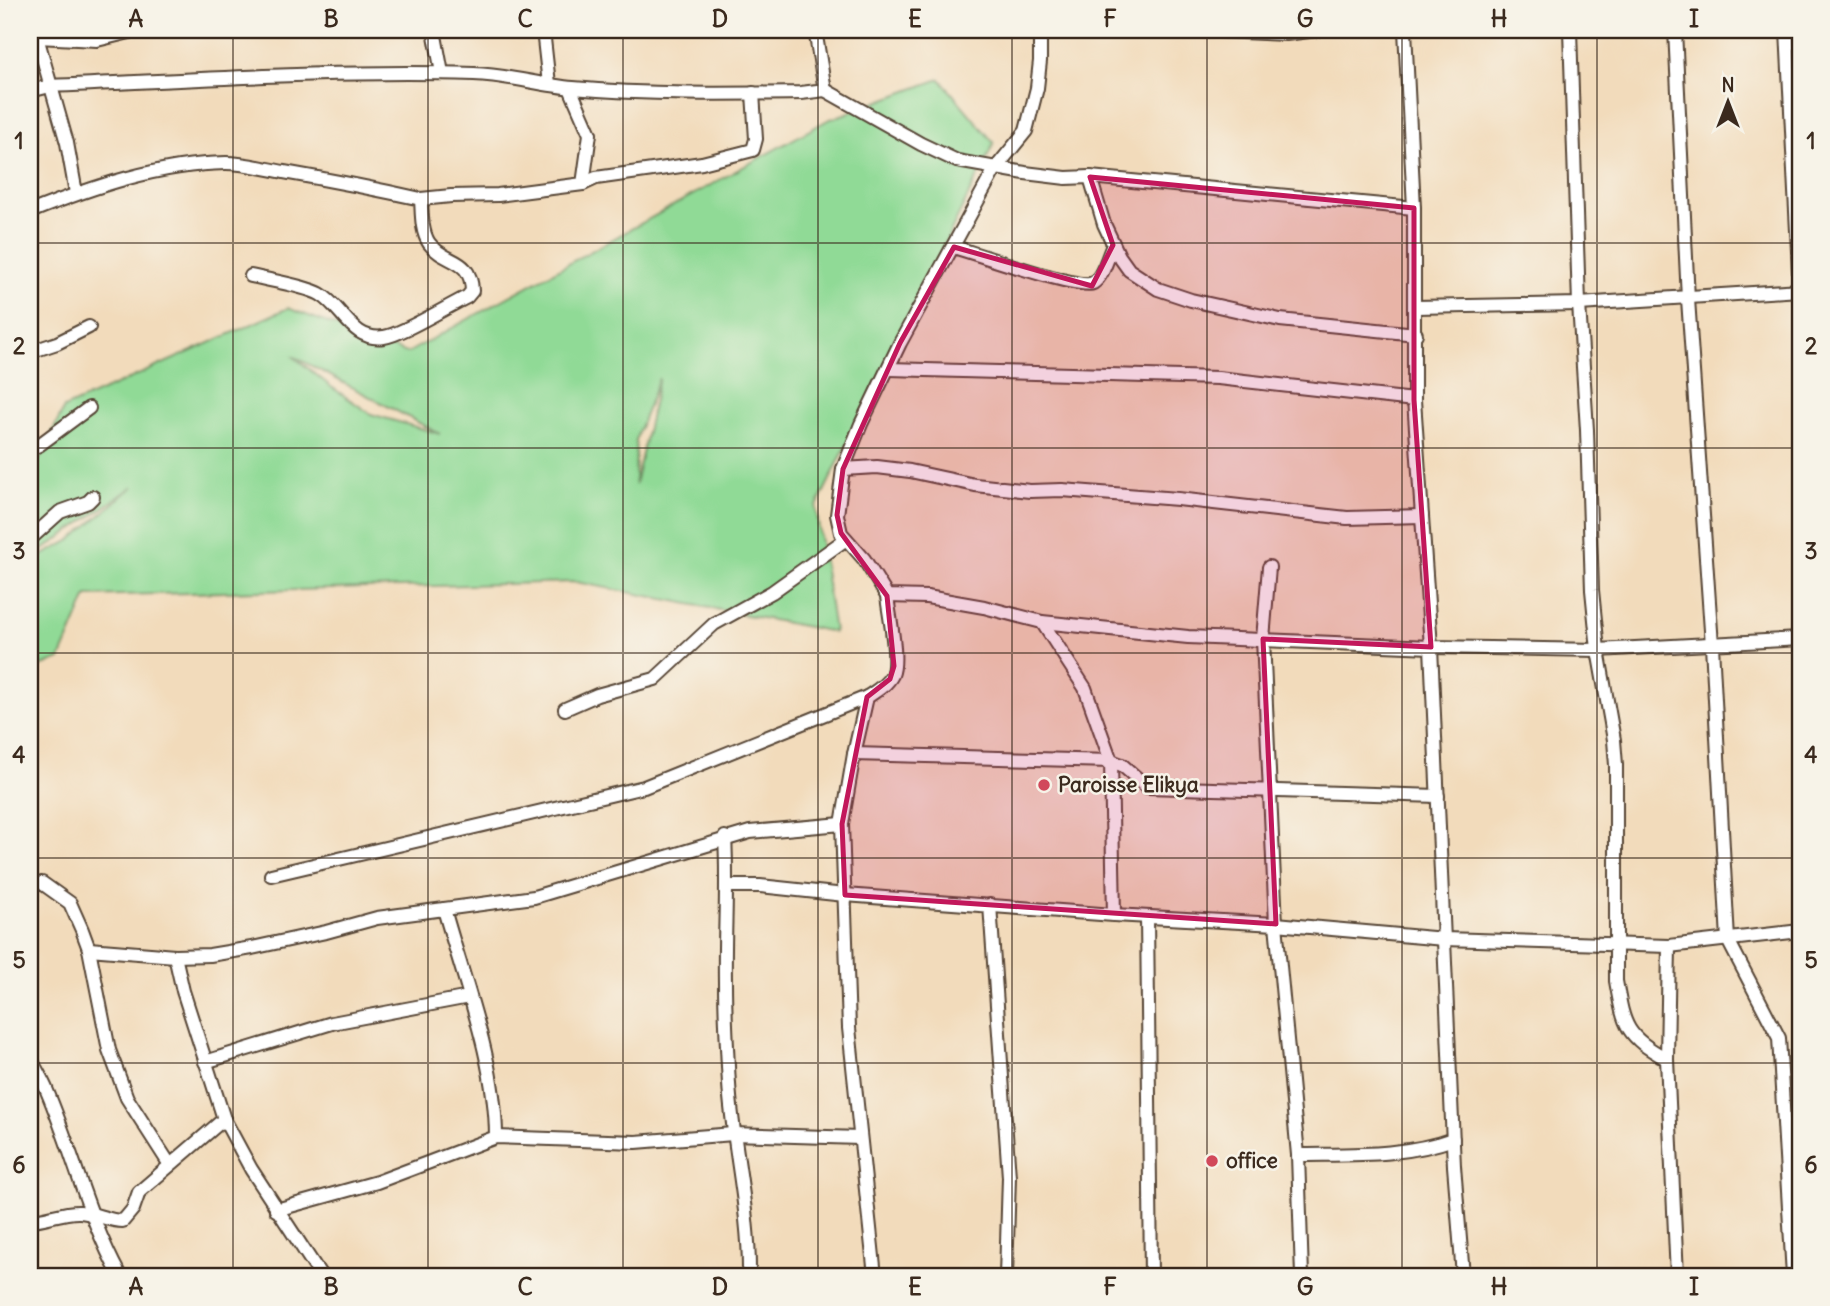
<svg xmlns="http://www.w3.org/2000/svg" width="1830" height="1306" font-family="Delius,sans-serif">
<rect width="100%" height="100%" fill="#f7f3e8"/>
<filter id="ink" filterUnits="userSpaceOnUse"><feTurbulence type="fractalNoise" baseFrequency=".0143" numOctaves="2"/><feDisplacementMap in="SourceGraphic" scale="14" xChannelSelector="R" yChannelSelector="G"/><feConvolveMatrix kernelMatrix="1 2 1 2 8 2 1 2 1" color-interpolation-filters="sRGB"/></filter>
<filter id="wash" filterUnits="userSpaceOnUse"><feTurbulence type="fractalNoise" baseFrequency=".00686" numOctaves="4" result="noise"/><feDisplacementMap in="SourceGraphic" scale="28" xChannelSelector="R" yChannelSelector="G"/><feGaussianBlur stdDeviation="1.57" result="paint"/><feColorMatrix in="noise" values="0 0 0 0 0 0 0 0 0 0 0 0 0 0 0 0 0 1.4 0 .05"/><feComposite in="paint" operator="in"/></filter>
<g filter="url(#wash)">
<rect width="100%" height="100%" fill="#f2dbbb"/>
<path fill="#90da96" stroke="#66825a" stroke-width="2" fill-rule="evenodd" d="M 940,79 L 994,143 L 816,508 L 834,632 L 576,582 L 87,596 L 60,659 L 30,671 L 30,562 L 71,540 L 134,486 L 30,559 L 30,479 L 64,408 L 288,308 L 407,353 L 828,120 ZM 294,357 L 295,357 L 440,434 L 371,414 L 330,386 ZM 659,378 L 635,485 L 636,438 Z"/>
</g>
<g filter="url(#ink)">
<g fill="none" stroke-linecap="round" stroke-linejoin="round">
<g stroke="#564536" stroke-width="16">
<g id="minor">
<path d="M 35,30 L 67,143 L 76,193"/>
<path d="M 434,30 L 442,73"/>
<path d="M 543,30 L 549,84"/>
<path d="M 1040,30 L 1040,61 L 1037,88 L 1026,131 L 995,169 L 900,343 L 861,424 L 843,469 L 837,515 L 841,533 L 864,559 L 887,596 L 927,597 L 984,607 L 1042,622 L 1188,637 L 1431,647 L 1598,650 L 1800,639"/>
<path d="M 1196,30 L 1286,34 L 1317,30"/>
<path d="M 1405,30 L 1414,208 L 1414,400 L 1431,647 L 1454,1166 L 1463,1276"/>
<path d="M 1570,30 L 1579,304 L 1587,430 L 1592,590 L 1598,650 L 1614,740 L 1616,765 L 1616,981 C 1624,1026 1625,1036 1667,1059"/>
<path d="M 1675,30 L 1688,299 L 1712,645 L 1728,940 L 1779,1038 L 1793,1276"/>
<path d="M 1787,30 L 1800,292"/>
<path d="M 37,37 L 97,40 L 138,30"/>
<path d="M 825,90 L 921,144 L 957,161 L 1025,173 L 1066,178 L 1090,177 L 1414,208"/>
<path d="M 30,91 L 50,86 C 192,80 332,70 474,74 C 507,75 540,85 573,88 C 649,95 725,94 801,93 L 825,90 L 815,30"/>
<path d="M 1090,177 L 1104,224 L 1119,256 L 1129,270 L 1158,289 L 1191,300 L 1280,320 L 1416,334"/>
<path d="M 583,184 L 596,178 L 702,163 L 753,150 L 756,139 L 753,93"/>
<path d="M 30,212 C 92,187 159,164 226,163 C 245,163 266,169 284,172 C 330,180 376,189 421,199"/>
<path d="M 954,247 C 974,253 1081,290 1093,283 C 1103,277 1108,256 1113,245"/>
<path d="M 251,276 C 268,280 306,286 320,294 C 343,307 352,342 384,337 C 401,335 448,306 467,297 L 472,291 C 471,256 445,265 429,243 C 421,231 422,213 421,199 L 451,196 L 498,195 L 583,184 L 590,134 L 570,88"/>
<path d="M 1415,307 L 1579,304 L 1800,290"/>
<path d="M 30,352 L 57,343 L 89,327"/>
<path d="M 889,369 L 1218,378 L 1414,400"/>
<path d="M 30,449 L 39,445 L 89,408"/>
<path d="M 843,469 L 877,467 L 910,471 L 975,485 L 1030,491 L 1062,490 L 1178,499 L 1347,518 L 1422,516"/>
<path d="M 30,539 L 60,512 L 88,502 L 93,497"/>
<path d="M 1269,567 L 1263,639 L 1270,793 L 1276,924 L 1298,1155 L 1302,1276"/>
<path d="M 1042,622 L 1085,688 L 1111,761 L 1114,915"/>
<path d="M 565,709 L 597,695 L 655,679 L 714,624 L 772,592 L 846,539"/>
<path d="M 854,754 L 1111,761 L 1122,765 L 1147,787 L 1438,796"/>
<path d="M 725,837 C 728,887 724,933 725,982 C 725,1016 727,1050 729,1084 C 733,1148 750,1212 749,1276"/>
<path d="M 271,875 L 644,787 L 867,697"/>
<path d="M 42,883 L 70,903 L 82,930 L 89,949 L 109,1050 L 127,1098 L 170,1165"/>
<path d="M 728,886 L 760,886 L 845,895 L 1114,915 L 1276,924 L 1444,939 L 1669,946 L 1800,931"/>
<path d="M 990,905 L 1009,1177 L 1006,1276"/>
<path d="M 444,909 C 464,981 496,1063 496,1137"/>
<path d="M 1147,917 L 1151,1276"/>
<path d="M 1669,946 L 1667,1059 L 1677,1276"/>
<path d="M 89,949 L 175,956 L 210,955 L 252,948 L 326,932 L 377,918 L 534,897 L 750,832 L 842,824"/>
<path d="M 175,956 L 183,991 L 224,1119 L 251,1169 L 321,1276"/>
<path d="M 30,1057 C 35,1068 42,1079 47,1091 C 73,1152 88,1218 120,1276"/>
<path d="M 205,1062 L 332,1023 L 469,997"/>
<path d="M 1298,1155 C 1350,1154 1404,1157 1453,1139"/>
<path d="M 276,1210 L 377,1182 L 496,1137 L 636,1142 L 733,1134 L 860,1138"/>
<path d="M 30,1220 C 46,1220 63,1211 80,1212 C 95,1213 108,1221 123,1221 L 133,1209 L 139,1192 L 224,1119"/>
<path d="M 875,1276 L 849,1028 L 842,824 L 854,754 L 867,697 C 876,691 887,685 892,675 C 899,659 889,615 887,596"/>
</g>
</g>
<use href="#minor" stroke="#fff" stroke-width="12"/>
</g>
</g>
<path fill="#c2185b" fill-opacity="0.2" stroke="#c2185b" stroke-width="5" stroke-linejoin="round" d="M 1090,177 L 1414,208 L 1414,400 L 1431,647 L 1263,639 L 1276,924 L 845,895 L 842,824 L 867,697 L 890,679 L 894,666 L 887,596 L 841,533 L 837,515 L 843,469 L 900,343 L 954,247 L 1092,286 L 1113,245 Z"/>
<path fill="none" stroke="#3b2a1e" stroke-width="2" stroke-opacity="0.55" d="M 233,30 L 233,1276M 428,30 L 428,1276M 623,30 L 623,1276M 818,30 L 818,1276M 1012,30 L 1012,1276M 1207,30 L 1207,1276M 1402,30 L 1402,1276M 1597,30 L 1597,1276M 30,243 L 1800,243M 30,448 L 1800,448M 30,653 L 1800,653M 30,858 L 1800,858M 30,1063 L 1800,1063"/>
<g fill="#d1495b" stroke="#f7f3e8" stroke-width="2.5">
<circle cx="1044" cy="785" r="7"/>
<circle cx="1212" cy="1161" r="7"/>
</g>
<g text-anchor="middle" stroke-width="5" stroke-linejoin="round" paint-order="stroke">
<g font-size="21" font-weight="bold" fill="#3b2a1e" stroke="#f7f3e8" text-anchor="start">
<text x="1058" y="792">Paroisse Elikya</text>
<text x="1226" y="1168">office</text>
</g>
</g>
<rect width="1830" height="1306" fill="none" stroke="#f7f3e8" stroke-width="77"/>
<g transform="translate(1728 102)" stroke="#f7f3e8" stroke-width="5" paint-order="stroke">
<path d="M0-5L12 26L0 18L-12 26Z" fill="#3b2a1e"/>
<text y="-10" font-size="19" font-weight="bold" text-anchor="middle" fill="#3b2a1e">N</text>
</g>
<rect x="38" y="38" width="1754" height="1230" fill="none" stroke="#3b2a1e" stroke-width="2.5"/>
<g font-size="23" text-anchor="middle" font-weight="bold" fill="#3b2a1e">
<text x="136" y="27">A</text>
<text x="331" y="27">B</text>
<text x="525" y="27">C</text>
<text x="720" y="27">D</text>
<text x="915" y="27">E</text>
<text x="1110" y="27">F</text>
<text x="1305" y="27">G</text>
<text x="1499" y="27">H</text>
<text x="1694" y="27">I</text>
<text x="19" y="149">1</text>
<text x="1811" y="149">1</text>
<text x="19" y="354">2</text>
<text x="1811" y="354">2</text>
<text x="19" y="559">3</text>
<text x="1811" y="559">3</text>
<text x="19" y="763">4</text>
<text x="1811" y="763">4</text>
<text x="19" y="968">5</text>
<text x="1811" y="968">5</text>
<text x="19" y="1173">6</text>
<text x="1811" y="1173">6</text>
<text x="136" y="1295">A</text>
<text x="331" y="1295">B</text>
<text x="525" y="1295">C</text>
<text x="720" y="1295">D</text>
<text x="915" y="1295">E</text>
<text x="1110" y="1295">F</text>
<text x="1305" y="1295">G</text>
<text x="1499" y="1295">H</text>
<text x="1694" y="1295">I</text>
</g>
</svg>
